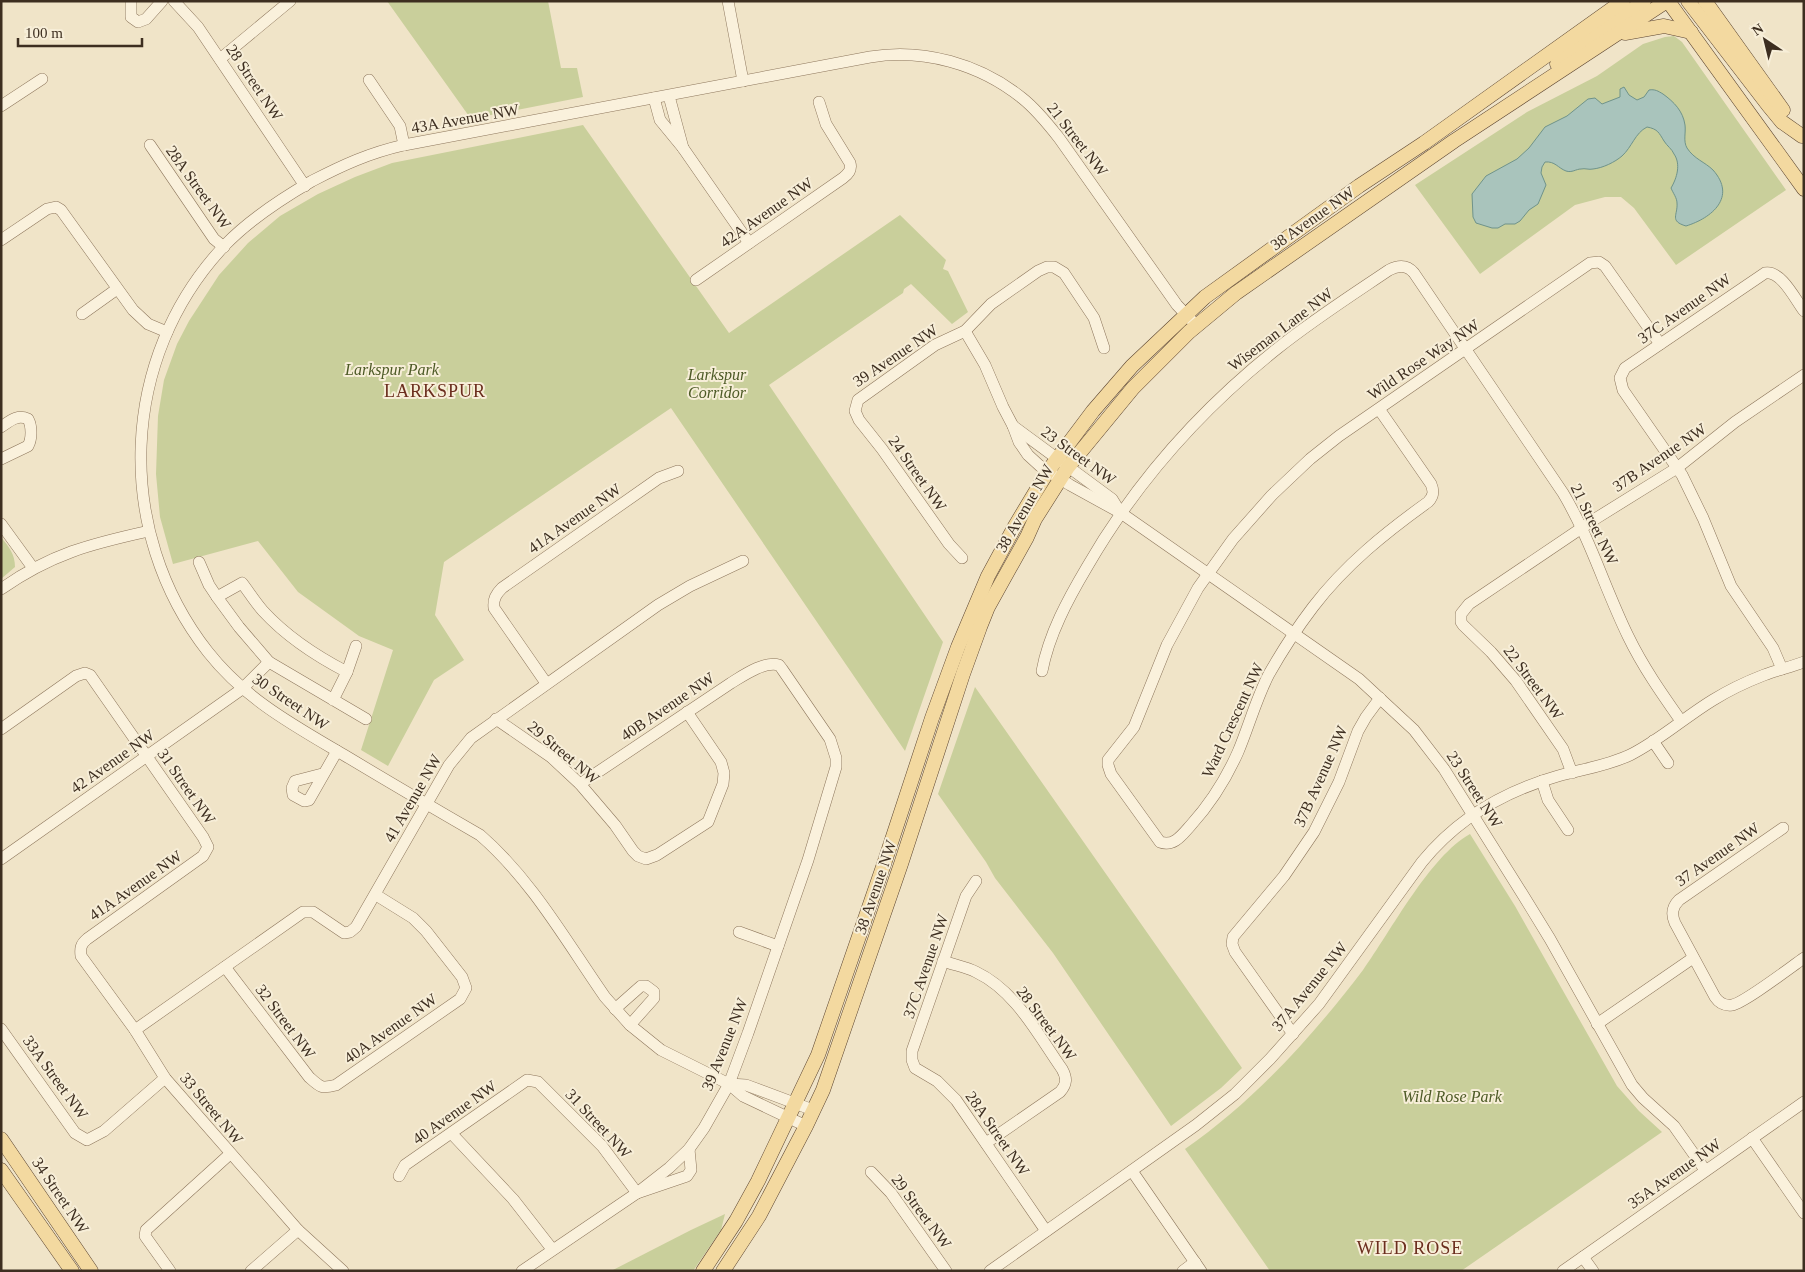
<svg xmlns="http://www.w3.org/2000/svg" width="1805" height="1272" font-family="'Times New Roman',serif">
<rect width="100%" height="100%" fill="#f0e4c8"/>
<g fill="#c9cf9b">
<path d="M 387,1 L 548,1 L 561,68 L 577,68 L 583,97 L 471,119 Z"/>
<path d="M 1674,36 L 1682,42 L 1786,190 L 1676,265 L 1634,208 L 1621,197 L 1605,197 L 1575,205 L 1480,274 L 1415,185 L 1527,112 L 1597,76 L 1643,44 L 1665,37 Z"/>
<path d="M 583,125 L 729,333 L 900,215 L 946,260 L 943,269 L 948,271 L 968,312 L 952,324 L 911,284 L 904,289 L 903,293 L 769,385 L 943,642 L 905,751 L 671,408 L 444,562 L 435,615 L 464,660 L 434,680 L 388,766 L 361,750 L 393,650 L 359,636 L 298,592 L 258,541 L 173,564 L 160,517 L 156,474 L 158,416 L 164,380 L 177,344 L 189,321 L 219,275 L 248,243 L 280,216 L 318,194 L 355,177 L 392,163 Z"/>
<path d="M 1,537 C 9,547 15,554 15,567 L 1,579 Z"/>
<path d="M 975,687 L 1242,1068 L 1221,1088 L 1171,1126 L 1053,953 L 995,878 L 986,862 L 938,794 Z"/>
<path d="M 1470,834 L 1515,906 L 1617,1086 L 1639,1111 L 1662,1132 L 1461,1271 L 1270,1271 L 1185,1149 C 1254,1101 1312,1037 1363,970 C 1391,931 1430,856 1470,834 Z"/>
<path d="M 725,1214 L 721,1230 L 693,1271 L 611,1271 L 691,1230 Z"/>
</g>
<path fill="#a9c4bc" stroke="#6f938a" d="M 1624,87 L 1629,95 L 1637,100 L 1644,97 L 1649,90 C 1655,89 1658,91 1663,94 C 1674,102 1683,111 1685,125 C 1686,133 1683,141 1687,148 C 1694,159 1705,162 1713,170 C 1737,197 1712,218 1686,226 C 1669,221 1678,215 1677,203 C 1677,198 1673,193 1671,188 C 1677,178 1681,164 1674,154 C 1672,149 1667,146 1664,141 C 1659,133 1658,129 1647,127 C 1635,133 1632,147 1622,156 C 1615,162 1603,168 1593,169 C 1589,170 1585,168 1581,169 C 1576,169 1572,173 1566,171 C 1558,168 1555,161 1545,162 L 1542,167 L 1541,173 L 1546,185 L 1538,204 L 1529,210 L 1520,221 L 1515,224 L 1505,224 L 1498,228 L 1492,228 L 1476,223 L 1473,217 L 1472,194 L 1486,176 L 1517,159 L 1529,148 L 1545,127 L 1567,116 L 1588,99 L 1595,98 L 1602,104 L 1620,97 L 1620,89 Z"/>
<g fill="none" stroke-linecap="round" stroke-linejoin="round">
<g stroke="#8d765c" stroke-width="12">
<g id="minor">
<path d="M 131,1 L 131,17 L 138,22 L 146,19 L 162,1"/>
<path d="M 174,1 L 198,27 L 305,186"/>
<path d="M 728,1 L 743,81"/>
<path d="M 220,59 L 290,1"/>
<path d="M 369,80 L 400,126 L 404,145"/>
<path d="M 669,96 L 683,148"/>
<path d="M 654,98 L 660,120 L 683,148 L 749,243"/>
<path d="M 1,106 L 42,79"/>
<path d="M 150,145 L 214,239 L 224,247"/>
<path d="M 1,240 L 47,209 L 56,207 L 61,210 L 133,310 L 148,324 L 167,332"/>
<path d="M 696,280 L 843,178 C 848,174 852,170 850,163 L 826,124 L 819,102"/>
<path d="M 82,314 L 117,289"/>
<path d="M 965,331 L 985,365 L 1003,407 L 1013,426 L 1019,442 L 1028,455 L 1040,466 L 1070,485 L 1121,513 L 1359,679 L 1414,730 L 1444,769 L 1523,895 L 1550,939 L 1632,1085 L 1643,1098 L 1674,1126 L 1705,1170"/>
<path d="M 1379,409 L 1431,484 C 1434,491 1434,496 1428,502 C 1385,533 1345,565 1313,607 C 1297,628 1282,651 1269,674 C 1256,699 1249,726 1238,752 C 1226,779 1210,804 1191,825 C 1182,835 1174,847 1160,842 L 1111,774 L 1108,765 L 1108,760 L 1134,727 L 1167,645 L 1198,588 L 1233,539 L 1272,495 L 1310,459 L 1339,436 L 1590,263 L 1599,262 L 1605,266 L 1660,344"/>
<path d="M 1013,426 L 1112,499 L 1120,512"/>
<path d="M 1,427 C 10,421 17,414 28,419 C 32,426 32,439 28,446 L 1,459"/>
<path d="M 1,524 L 33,568"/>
<path d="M 962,558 L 949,544 L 882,449 L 859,420 L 855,411 L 858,400 L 935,345 L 965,331 L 991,304 L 1038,271 L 1047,267 L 1054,267 L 1064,273 L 1094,318 L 1104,348"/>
<path d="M 199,562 L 209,585 L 217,597"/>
<path d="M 1,589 C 51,554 90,544 149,531"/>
<path d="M 1782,669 L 1773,648 L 1731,586 L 1703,518 L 1682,475 L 1623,390 L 1620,378 L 1625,368 L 1765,273 C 1781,270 1795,299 1804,311"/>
<path d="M 1042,671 C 1049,634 1068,599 1087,567 C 1136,482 1201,409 1278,348 C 1313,320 1352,295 1389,270 C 1399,265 1407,265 1414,273 L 1563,493 C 1590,538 1605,589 1628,636 C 1643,667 1662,694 1681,721"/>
<path d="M 347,672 L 356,646"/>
<path d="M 546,683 L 494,608 C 493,599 496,594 502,588 L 659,478 L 678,471"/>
<path d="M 333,700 L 347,672 C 316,656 286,636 263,611 C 255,602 249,592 242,583 L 217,597 L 239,627 L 269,662 L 366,719"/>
<path d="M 496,719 L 551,757 L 580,784 L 615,825 L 633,851 L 638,856 L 646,859 L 657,855 L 708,822 L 723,784 L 724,773 L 721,762 L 687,712"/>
<path d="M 1,729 L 76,676 L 85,673 L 90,675 L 203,837 L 208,847 L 203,856 L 87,939 C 81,944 80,948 81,956 L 135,1030 L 165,1078 L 298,1230 L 343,1271"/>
<path d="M 1653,741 L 1668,763"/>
<path d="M 1572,773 L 1563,749 L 1516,681 L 1491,652 L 1463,625 L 1461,622 L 1461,614 L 1469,604 L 1595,519 L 1677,468 L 1735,422 L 1804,375"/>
<path d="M 322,774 L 295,781 L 292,788 L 293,795 L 304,801 L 309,800 L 337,751"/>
<path d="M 1542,781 L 1548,800 L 1568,830"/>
<path d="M 1783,828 L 1679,900 C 1672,907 1671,914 1675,923 L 1715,997 C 1719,1003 1724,1006 1732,1005 C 1744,1003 1791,967 1804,958"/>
<path d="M 1,859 L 242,689 L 269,662"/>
<path d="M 976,881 L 966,896 L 912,1051 L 912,1060 L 915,1068 L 937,1081 L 956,1100 L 1046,1231"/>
<path d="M 739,932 L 778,946"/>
<path d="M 943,961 C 954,965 966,967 976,972 C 1016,991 1038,1035 1062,1069 C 1067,1078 1067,1084 1060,1092 L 986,1143"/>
<path d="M 225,967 L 309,1077 C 320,1087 321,1089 336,1085 L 460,999 L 466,988 L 462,977 L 426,931 L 413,918 L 376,895"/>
<path d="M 615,1009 L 641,986 L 646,986 L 654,992 L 654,998 L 630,1025"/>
<path d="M 1597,1024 L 1693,958"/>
<path d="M 1,1029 L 75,1133 L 87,1140 L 104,1131 L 165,1078"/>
<path d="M 135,1030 L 303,912 L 313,912 L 344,933 L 350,932 L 356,927 L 449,765 L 471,738 L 658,605 L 690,586 L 743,561"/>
<path d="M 1293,1034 L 1235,952 L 1232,944 L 1233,937 L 1284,876 L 1314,832 L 1339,782 L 1358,731 L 1366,717 L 1380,698"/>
<path d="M 729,1084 L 746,1085 L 813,1110"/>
<path d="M 806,1126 L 743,1096 L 729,1084 L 661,1050 L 630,1025 L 605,997 C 566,941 532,880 480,835 C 435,809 389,782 344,755 C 293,725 245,699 208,652 C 113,531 119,357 225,245 C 250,219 281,199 312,181 C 343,165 369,153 404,145 L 870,57 C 923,48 980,64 1022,98 C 1036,109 1048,124 1059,138 L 1177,305 L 1197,326"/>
<path d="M 452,1134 L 513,1199 L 552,1249"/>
<path d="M 1752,1138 L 1804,1213"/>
<path d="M 1132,1171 L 1201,1271"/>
<path d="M 871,1172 L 891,1193 L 946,1271"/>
<path d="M 399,1176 L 405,1165 L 527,1080 L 538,1082 L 602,1146 L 637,1193 L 687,1176 L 691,1170 L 689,1149"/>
<path d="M 1583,1257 L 1593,1271"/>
<path d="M 170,1271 L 145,1236 L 146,1230 L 230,1154"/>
<path d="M 251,1271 L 298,1230"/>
<path d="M 522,1271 L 637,1193 L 669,1168 L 689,1149 L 704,1128 L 729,1084 L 748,1033 L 808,860 L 836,767 L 836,758 L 830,739 L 782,669 L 779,665 C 764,661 744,675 731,683 L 580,784"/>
<path d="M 990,1271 L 1196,1125 L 1235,1094 L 1270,1059 L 1319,1004 L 1422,862 C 1457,819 1505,791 1558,776 C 1583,769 1607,766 1630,755 C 1660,740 1685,717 1713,700 C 1729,690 1746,682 1764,675 C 1777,670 1791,667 1804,662"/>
<path d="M 1183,1271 L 1195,1262"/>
<path d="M 1563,1271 L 1804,1102"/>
</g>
</g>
<g stroke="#5b4430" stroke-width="15">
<g id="major">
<path d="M 1668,1 L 1804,189"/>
<path d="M 1688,1 L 1768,105 L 1782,122 L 1802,136"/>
<path d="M 1705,1 L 1783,110"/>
<path d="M 1625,33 L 1664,26 L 1691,32"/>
<path d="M 1557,64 L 1644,1"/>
<path d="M 1,1139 L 91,1271"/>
<path d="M 1,1170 L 72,1271"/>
<path d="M 703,1271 L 736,1221 L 758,1181 L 818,1055 L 884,864 L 932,718 L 958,647 L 988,576 L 1015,526 L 1048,471 L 1093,411 L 1132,366 L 1205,297 L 1359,186 L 1424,143 L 1623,1"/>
<path d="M 723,1271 L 759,1216 L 806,1126 L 823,1090 L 901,864 L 963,674 L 980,627 L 988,607 L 1027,537 L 1035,519 L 1068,467 L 1133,388 L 1189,332 L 1236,293 L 1454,141 L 1667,1"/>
</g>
</g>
<use href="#minor" stroke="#faf1dc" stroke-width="11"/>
<use href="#major" stroke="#f3d9a0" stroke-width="14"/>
</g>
<g text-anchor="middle" stroke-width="4" stroke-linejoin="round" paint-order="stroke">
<g font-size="16" fill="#3d2e20" stroke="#f7eed8">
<text transform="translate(255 82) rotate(56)" y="6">28 Street NW</text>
<text transform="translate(465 118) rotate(-10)" y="6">43A Avenue NW</text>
<text transform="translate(1078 139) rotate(52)" y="6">21 Street NW</text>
<text transform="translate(199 187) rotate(54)" y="6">28A Street NW</text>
<text transform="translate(766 212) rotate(-35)" y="6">42A Avenue NW</text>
<text transform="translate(1312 218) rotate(-35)" y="6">38 Avenue NW</text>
<text transform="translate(1684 308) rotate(-35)" y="6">37C Avenue NW</text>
<text transform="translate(1280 329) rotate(-37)" y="6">Wiseman Lane NW</text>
<text transform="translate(895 355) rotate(-34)" y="6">39 Avenue NW</text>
<text transform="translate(1423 359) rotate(-34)" y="6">Wild Rose Way NW</text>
<text transform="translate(1079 455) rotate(36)" y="6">23 Street NW</text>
<text transform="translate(1659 457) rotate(-34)" y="6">37B Avenue NW</text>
<text transform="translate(918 473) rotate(55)" y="6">24 Street NW</text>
<text transform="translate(1024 508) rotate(-60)" y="6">38 Avenue NW</text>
<text transform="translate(574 518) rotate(-35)" y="6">41A Avenue NW</text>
<text transform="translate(1595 524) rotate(64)" y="6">21 Street NW</text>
<text transform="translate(1534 682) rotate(53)" y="6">22 Street NW</text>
<text transform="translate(291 701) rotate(34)" y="6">30 Street NW</text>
<text transform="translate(667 706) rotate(-34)" y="6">40B Avenue NW</text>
<text transform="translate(1232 720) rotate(-65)" y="6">Ward Crescent NW</text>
<text transform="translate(564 752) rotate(40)" y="6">29 Street NW</text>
<text transform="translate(112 761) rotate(-35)" y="6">42 Avenue NW</text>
<text transform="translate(1320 776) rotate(-66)" y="6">37B Avenue NW</text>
<text transform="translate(187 786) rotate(55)" y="6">31 Street NW</text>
<text transform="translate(1475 789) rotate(57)" y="6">23 Street NW</text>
<text transform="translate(412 798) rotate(-60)" y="6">41 Avenue NW</text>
<text transform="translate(1717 854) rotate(-35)" y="6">37 Avenue NW</text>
<text transform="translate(135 885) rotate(-35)" y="6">41A Avenue NW</text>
<text transform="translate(875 887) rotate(-71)" y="6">38 Avenue NW</text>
<text transform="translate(925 966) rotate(-71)" y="6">37C Avenue NW</text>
<text transform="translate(1309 986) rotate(-51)" y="6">37A Avenue NW</text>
<text transform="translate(286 1021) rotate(53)" y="6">32 Street NW</text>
<text transform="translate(1047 1023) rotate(53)" y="6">28 Street NW</text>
<text transform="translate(390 1028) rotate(-35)" y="6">40A Avenue NW</text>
<text transform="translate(724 1044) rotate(-68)" y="6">39 Avenue NW</text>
<text transform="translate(56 1077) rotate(54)" y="6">33A Street NW</text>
<text transform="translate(212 1108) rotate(50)" y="6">33 Street NW</text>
<text transform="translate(454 1112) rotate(-35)" y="6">40 Avenue NW</text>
<text transform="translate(599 1123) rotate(47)" y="6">31 Street NW</text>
<text transform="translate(998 1133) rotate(55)" y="6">28A Street NW</text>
<text transform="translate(1674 1173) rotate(-35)" y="6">35A Avenue NW</text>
<text transform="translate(61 1195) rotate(56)" y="6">34 Street NW</text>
<text transform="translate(922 1211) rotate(53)" y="6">29 Street NW</text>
</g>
<g font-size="16" font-style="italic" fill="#4d5a26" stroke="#f7eed8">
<text x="392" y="375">Larkspur Park</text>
<text x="717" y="380">Larkspur<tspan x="717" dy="18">Corridor</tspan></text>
<text x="1452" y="1102">Wild Rose Park</text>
</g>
<g font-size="18" letter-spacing="1" fill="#6b2e1e" stroke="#f7eed8">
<text x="435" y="397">LARKSPUR</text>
<text x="1410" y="1254">WILD ROSE</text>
</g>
</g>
<rect width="1805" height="1272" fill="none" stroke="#3d2e20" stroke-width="5"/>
<g transform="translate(1765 40) rotate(325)" stroke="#f7eed8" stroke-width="4" paint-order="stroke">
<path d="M0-4L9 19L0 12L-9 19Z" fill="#3d2e20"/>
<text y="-8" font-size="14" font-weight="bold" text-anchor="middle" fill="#3d2e20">N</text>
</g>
<path d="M18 38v8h124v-8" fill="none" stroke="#3d2e20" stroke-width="2.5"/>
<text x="25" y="38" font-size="15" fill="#3d2e20" stroke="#f7eed8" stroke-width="4" paint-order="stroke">100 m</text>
</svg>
